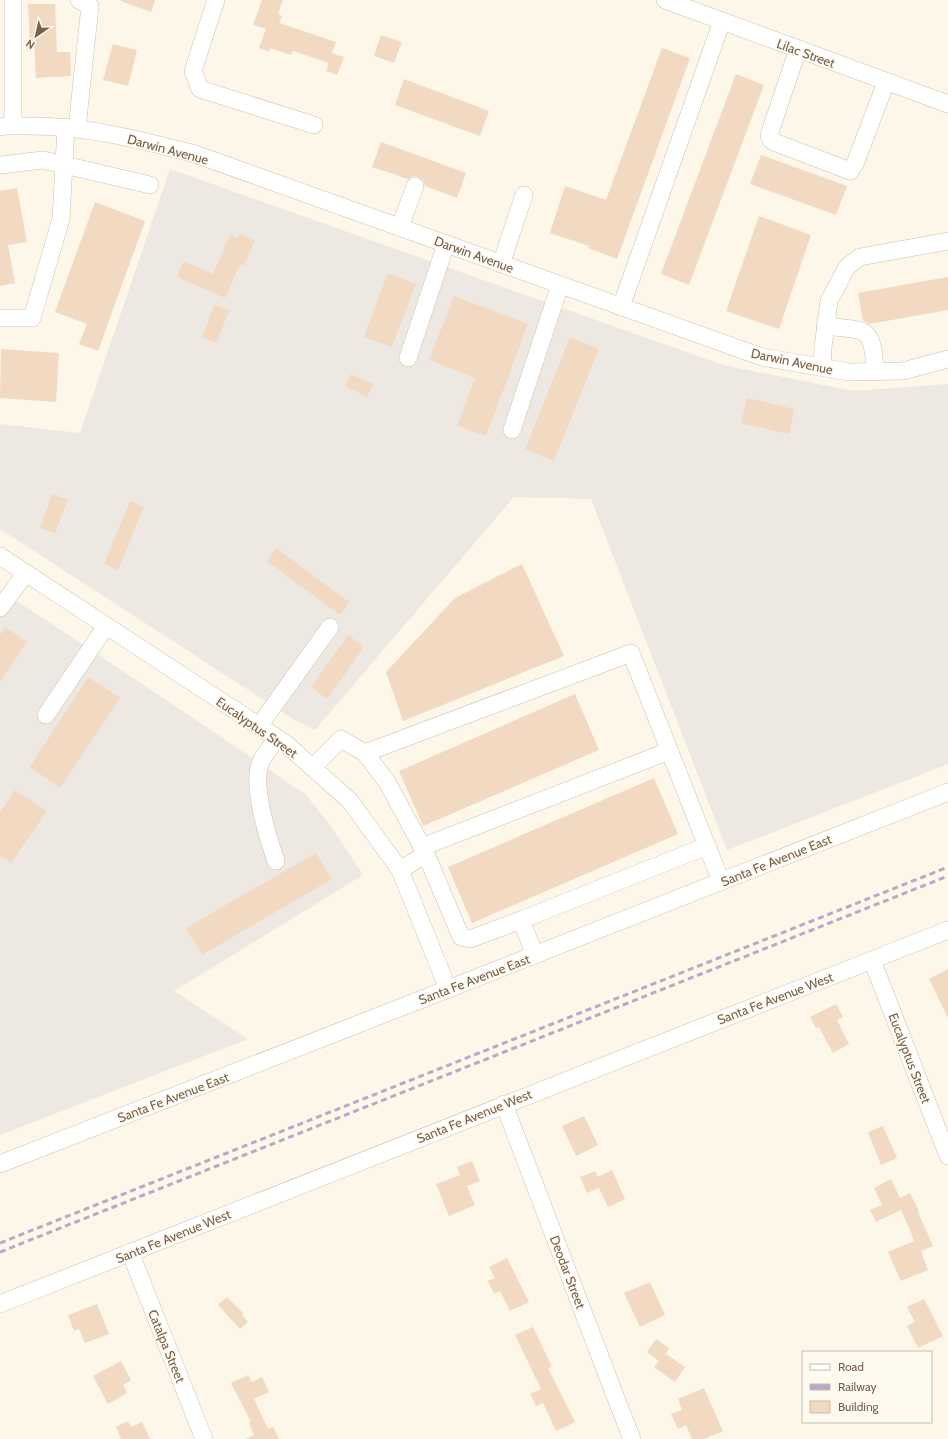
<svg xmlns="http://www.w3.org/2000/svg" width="948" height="1439" font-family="Cabin,sans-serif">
<rect width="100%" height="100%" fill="#fcf7e9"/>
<g fill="#ede9e2">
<path d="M 170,169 L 723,365 L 853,391 L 948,384 L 948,764 L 727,850 L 591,499 L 514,497 L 315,730 L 293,719 L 0,529 L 0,424 L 80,433 Z"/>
<path d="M 0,590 L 144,685 L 305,794 L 333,829 L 363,875 L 174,991 L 248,1039 L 0,1135 Z"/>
</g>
<g fill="#f1d9c2">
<path d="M 121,0 L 155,0 L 151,12 L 121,1 Z"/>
<path d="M 262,0 L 283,0 L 278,14 L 282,16 L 279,23 L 336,42 L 332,53 L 344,57 L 337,75 L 326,71 L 329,63 L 293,51 L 291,55 L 271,48 L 269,52 L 259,48 L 266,29 L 253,25 Z"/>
<path d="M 28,4 L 55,4 L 57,52 L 70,52 L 71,76 L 36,78 L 34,42 L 30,42 Z"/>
<path d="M 381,35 L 402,42 L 394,63 L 374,56 Z"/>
<path d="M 113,44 L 137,50 L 128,86 L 103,80 Z"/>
<path d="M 662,48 L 690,58 L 617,259 L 588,248 L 589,246 L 550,233 L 565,186 L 606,200 Z"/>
<path d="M 736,74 L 764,85 L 689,285 L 661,274 Z"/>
<path d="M 404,79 L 489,111 L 480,136 L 395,105 Z"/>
<path d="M 381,142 L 466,173 L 457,198 L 425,186 L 423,180 L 418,177 L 413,176 L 408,179 L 372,167 Z"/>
<path d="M 761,155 L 847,186 L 836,215 L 750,184 Z"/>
<path d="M 17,188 L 27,242 L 8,245 L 15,283 L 0,286 L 0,191 Z"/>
<path d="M 95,202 L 145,221 L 98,351 L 79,344 L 87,324 L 55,312 Z"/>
<path d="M 759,216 L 811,235 L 779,329 L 726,311 Z"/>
<path d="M 240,234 L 255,240 L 244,266 L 240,264 L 225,298 L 177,277 L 184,261 L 213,274 L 230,235 L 238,238 Z"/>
<path d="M 388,273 L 416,284 L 392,347 L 364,337 Z"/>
<path d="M 948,277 L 948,310 L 869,324 L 863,321 L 858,293 Z"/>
<path d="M 454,296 L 528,324 L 486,436 L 457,426 L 475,378 L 429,360 Z"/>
<path d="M 214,305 L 229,310 L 217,343 L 202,338 Z"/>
<path d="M 570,337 L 599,349 L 554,461 L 525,449 Z"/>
<path d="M 1,349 L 59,353 L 56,402 L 0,398 Z"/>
<path d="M 351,374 L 373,384 L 367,397 L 345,386 Z"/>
<path d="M 747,398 L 794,409 L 789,434 L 741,423 Z"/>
<path d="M 52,494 L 68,500 L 55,533 L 40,528 Z"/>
<path d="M 130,501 L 144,507 L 118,570 L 104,564 Z"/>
<path d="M 276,548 L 349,602 L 340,615 L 267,561 Z"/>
<path d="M 522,564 L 564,656 L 403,721 L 386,672 L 455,598 Z"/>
<path d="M 5,627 L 27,642 L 0,682 L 0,635 Z"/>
<path d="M 348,635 L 364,647 L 327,699 L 311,687 Z"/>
<path d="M 88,677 L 120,698 L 60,788 L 30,767 Z"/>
<path d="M 575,694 L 599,750 L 423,826 L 399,771 Z"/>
<path d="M 654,778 L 678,834 L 472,923 L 448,867 Z"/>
<path d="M 15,790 L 47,811 L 11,863 L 0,856 L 0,812 Z"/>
<path d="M 316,853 L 332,879 L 202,955 L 186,928 Z"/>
<path d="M 948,969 L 948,1018 L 929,979 Z"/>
<path d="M 836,1004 L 843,1017 L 837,1020 L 849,1044 L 833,1053 L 819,1027 L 816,1028 L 810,1017 Z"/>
<path d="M 584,1116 L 598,1145 L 576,1156 L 562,1126 Z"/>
<path d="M 883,1126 L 897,1158 L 881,1165 L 868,1132 Z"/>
<path d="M 472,1161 L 480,1181 L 467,1186 L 475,1205 L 449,1216 L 436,1184 L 460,1175 L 457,1167 Z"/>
<path d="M 612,1170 L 625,1199 L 608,1207 L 599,1188 L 587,1193 L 580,1177 L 595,1171 L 598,1177 Z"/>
<path d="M 891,1179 L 900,1198 L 910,1193 L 919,1211 L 918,1212 L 933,1246 L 921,1251 L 928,1270 L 901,1281 L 888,1252 L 914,1241 L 911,1234 L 912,1234 L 901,1210 L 876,1222 L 870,1210 L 882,1205 L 874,1188 Z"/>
<path d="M 507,1258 L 529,1302 L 510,1311 L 500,1291 L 494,1294 L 488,1281 L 495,1278 L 489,1267 Z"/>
<path d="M 650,1282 L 665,1315 L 640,1327 L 624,1293 Z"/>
<path d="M 227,1297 L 244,1314 L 242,1315 L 248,1322 L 240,1329 L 218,1305 Z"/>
<path d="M 924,1299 L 943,1336 L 918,1348 L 907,1326 L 915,1322 L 907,1307 Z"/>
<path d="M 97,1304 L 109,1334 L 85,1343 L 79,1329 L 74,1331 L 68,1315 Z"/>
<path d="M 533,1327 L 552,1367 L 548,1368 L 575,1422 L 556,1431 L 543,1403 L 536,1406 L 530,1394 L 541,1389 L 515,1335 Z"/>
<path d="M 656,1339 L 669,1348 L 666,1354 L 685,1367 L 675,1382 L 654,1367 L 659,1361 L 647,1352 Z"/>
<path d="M 121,1361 L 131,1380 L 123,1385 L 127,1393 L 108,1404 L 93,1376 Z"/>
<path d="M 248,1375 L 252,1382 L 262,1377 L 269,1392 L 254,1399 L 268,1429 L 273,1427 L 279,1439 L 245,1439 L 254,1435 L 249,1423 L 251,1422 L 231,1383 Z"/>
<path d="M 704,1388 L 723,1431 L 704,1439 L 692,1439 L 686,1425 L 678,1429 L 671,1414 L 682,1410 L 678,1399 Z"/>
<path d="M 128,1421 L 131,1427 L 142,1422 L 150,1439 L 121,1439 L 116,1427 Z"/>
</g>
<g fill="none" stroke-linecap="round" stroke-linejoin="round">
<g stroke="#cec0af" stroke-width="18">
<g id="minor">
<path d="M 216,0 L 193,71 L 200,89 L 314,125"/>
<path d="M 665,0 L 948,104"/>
<path d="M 798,49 L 769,135 L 771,140 L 774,142 L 850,171 L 855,164 L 886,82"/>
<path d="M 13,126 L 13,0"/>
<path d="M 0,127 C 10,125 21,126 31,126 C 87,126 141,140 195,154 L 762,357 L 849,372 L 903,371 L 948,359"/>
<path d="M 77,128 L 90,6 L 79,0"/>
<path d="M 0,165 L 43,160 L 150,185"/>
<path d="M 400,227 L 415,186"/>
<path d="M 501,264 L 524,195"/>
<path d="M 621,307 L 722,21"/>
<path d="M 0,318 L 32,318 L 61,219 L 66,127"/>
<path d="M 825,326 C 867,331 873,325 875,372"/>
<path d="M 408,358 L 446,244"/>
<path d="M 822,367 L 823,347 L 829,301 L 847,267 L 860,257 L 948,241"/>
<path d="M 512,430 L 560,285"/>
<path d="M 0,556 L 285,743 L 350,801 L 400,870 L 448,989"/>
<path d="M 0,608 L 26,573"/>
<path d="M 46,715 L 106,626"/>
<path d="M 259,726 L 330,627"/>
<path d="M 365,753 L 631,653 L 707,846"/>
<path d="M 313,767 L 341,739 L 365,753 L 387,782 L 426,854 L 400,870"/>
<path d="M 422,847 L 669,751"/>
<path d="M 426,854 L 461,937 L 470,939 L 521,920"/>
<path d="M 276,861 C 268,838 252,787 260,764 C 263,755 272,746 277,738"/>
<path d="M 535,955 L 521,920 L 707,846 L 721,881"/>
<path d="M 872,960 L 948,1156"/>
<path d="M 504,1104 L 617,1401 L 632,1439"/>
<path d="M 0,1164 L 448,989 L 948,792"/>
<path d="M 130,1252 L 204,1439"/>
<path d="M 0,1304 L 948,930"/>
</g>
</g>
<use href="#minor" stroke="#fff" stroke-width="17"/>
<g stroke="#bba7c7" stroke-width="3" stroke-dasharray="6 4" stroke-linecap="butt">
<path d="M 0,1243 L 948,867"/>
<path d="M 0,1252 L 948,876"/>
</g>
</g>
<g text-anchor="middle" stroke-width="3" stroke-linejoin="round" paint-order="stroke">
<g font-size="13" fill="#77604d" stroke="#fffaf0">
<text transform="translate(806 53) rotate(20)" y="5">Lilac Street</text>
<text transform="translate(168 149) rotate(15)" y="5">Darwin Avenue</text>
<text transform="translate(474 254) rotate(20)" y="5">Darwin Avenue</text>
<text transform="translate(792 361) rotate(12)" y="5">Darwin Avenue</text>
<text transform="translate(257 727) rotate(35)" y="5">Eucalyptus Street</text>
<text transform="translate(776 860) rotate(-22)" y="5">Santa Fe Avenue East</text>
<text transform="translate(474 979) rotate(-21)" y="5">Santa Fe Avenue East</text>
<text transform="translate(775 998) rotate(-21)" y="5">Santa Fe Avenue West</text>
<text transform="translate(910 1058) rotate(69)" y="5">Eucalyptus Street</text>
<text transform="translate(173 1097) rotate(-21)" y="5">Santa Fe Avenue East</text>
<text transform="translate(474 1116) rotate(-22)" y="5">Santa Fe Avenue West</text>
<text transform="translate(173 1236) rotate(-22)" y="5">Santa Fe Avenue West</text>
<text transform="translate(568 1272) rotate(69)" y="5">Deodar Street</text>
<text transform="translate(167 1346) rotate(68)" y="5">Catalpa Street</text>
</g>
</g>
<rect x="802" y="1351" width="130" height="72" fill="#fffaf0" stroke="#c9bcaf"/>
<rect x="810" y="1364" width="20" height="6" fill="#ffffff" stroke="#c9bcaf"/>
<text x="838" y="1371" font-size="12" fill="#77604d">Road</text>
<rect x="810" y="1384" width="20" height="6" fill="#bba7c7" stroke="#c9bcaf"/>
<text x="838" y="1391" font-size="12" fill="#77604d">Railway</text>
<rect x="810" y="1401" width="20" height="12" fill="#f1d9c2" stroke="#c9bcaf"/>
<text x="838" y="1411" font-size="12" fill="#77604d">Building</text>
<g transform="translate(36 36) rotate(214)" stroke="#fffaf0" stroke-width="3" paint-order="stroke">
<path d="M0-3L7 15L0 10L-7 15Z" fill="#77604d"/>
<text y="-6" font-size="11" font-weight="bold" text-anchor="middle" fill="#77604d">N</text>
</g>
</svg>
